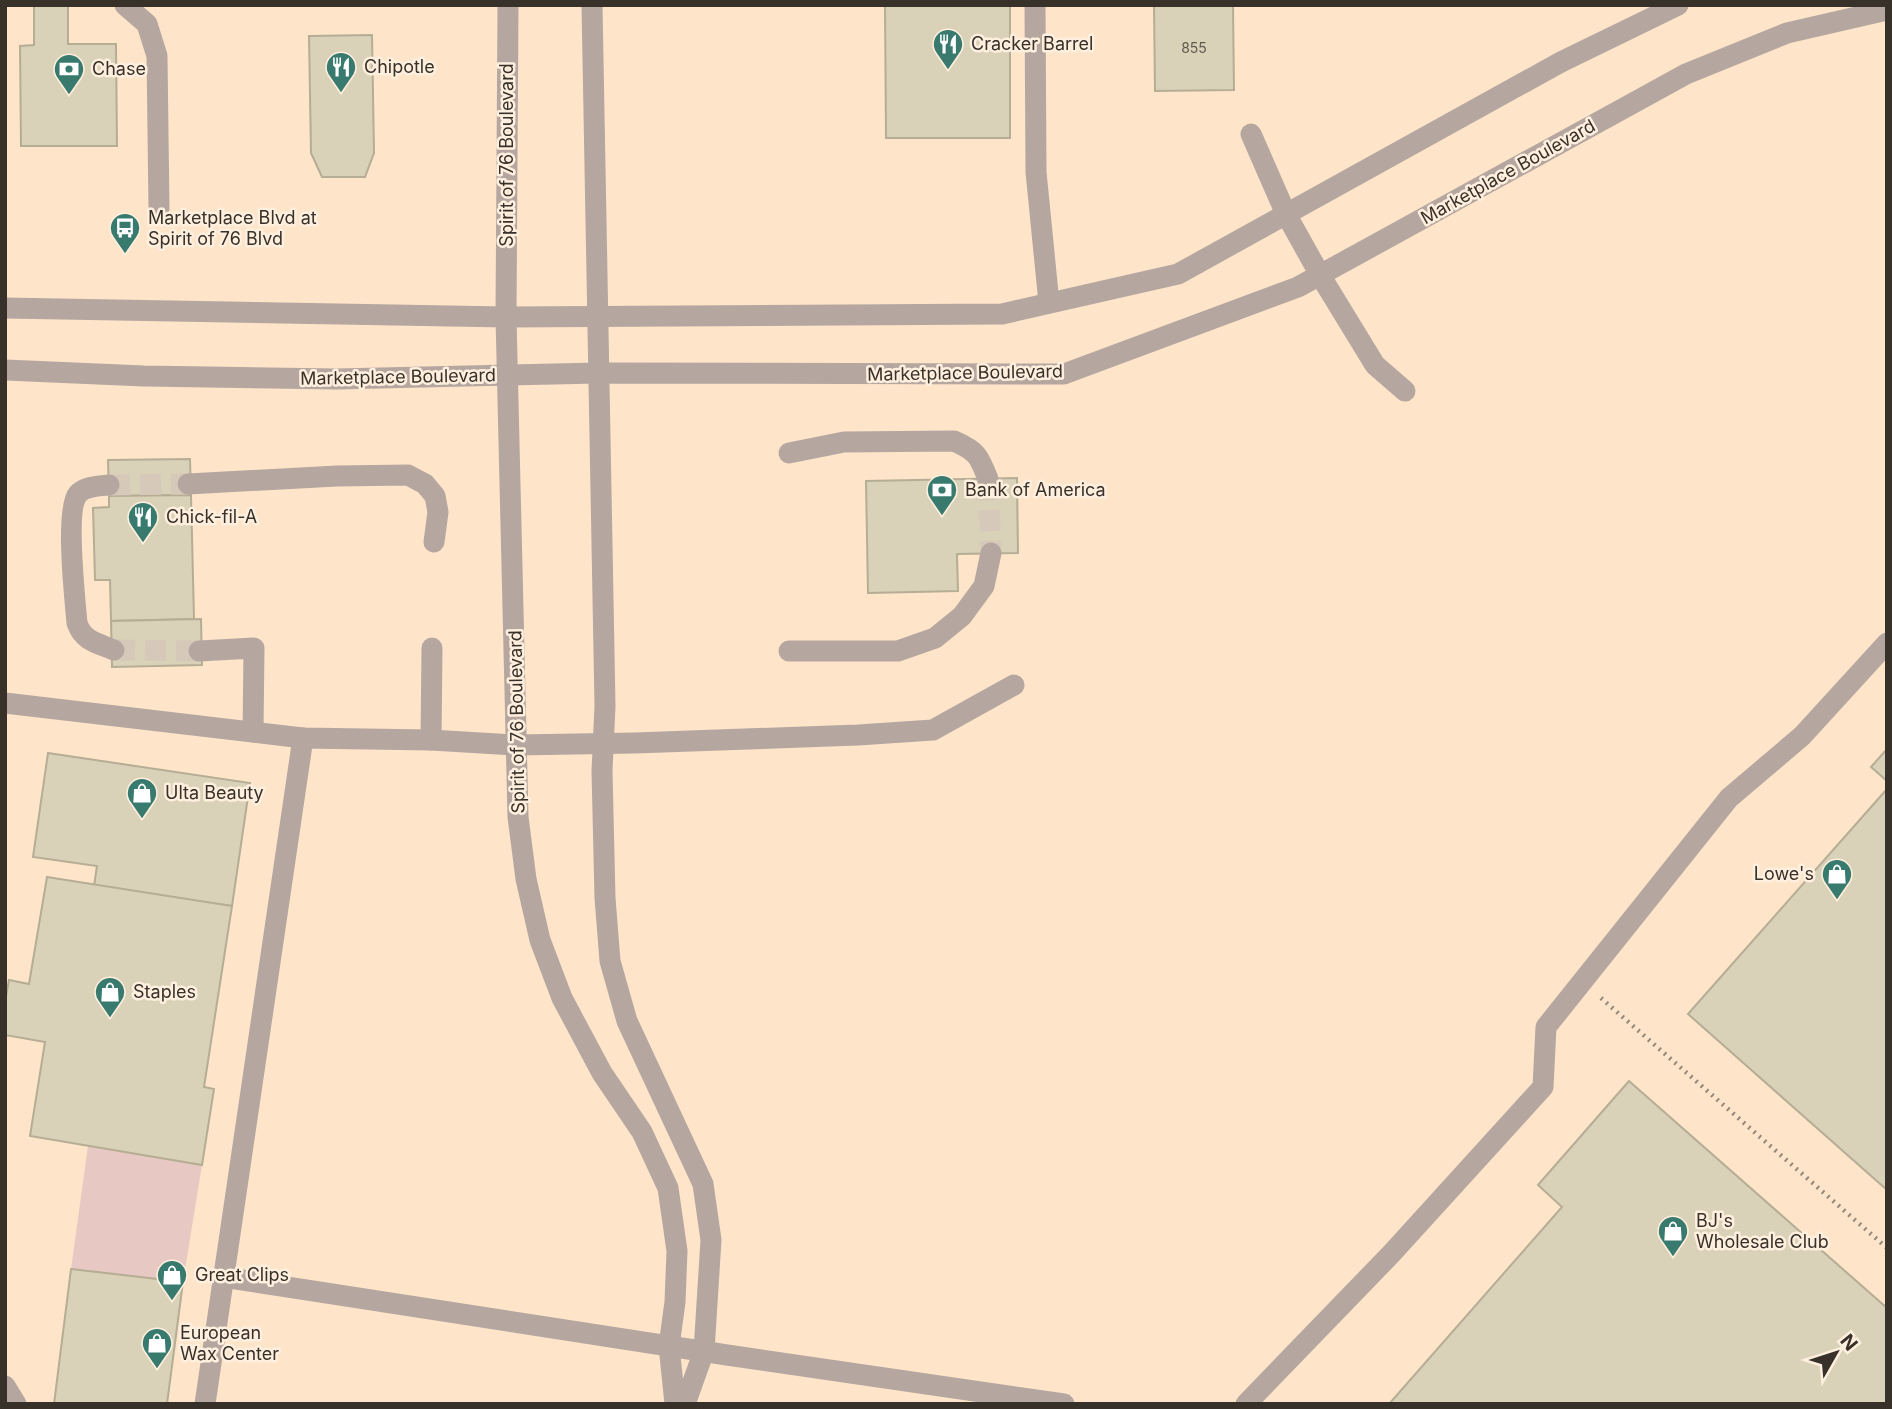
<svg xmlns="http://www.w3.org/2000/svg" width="1892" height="1409" font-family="Inter,sans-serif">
<rect width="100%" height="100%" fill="#ffefde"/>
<rect fill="#fee5ca" x="5" y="5" width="1882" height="1399"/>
<path fill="#e8c8c3" d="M 88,1146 L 202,1165 L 183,1282 L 71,1269 Z"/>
<g fill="#d9d1b8" stroke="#b5ad94" stroke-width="2">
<path d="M 34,5 L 68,5 L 68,44 L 116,44 L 117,146 L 21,146 L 20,46 L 34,45 Z"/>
<path d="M 885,5 L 1010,5 L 1010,138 L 886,138 Z"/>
<path d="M 1154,5 L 1233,5 L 1234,90 L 1155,91 Z"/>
<path d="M 372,35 L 374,153 L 365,177 L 322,177 L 311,153 L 309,36 Z"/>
<path d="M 190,459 L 191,495 L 109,496 L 108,460 Z"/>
<path d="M 1017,478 L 1018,553 L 957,554 L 958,591 L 868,593 L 866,481 Z"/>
<path d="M 191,495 L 194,619 L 111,621 L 110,580 L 95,580 L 93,508 L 109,507 L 109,496 Z"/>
<path d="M 201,619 L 202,665 L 112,667 L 111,621 Z"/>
<path d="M 1887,749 L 1887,781 L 1871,767 Z"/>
<path d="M 48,753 L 250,783 L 232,906 L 94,886 L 97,866 L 33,857 Z"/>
<path d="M 1887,789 L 1887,1190 L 1688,1014 Z"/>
<path d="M 47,877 L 232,906 L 204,1087 L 214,1089 L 202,1165 L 30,1136 L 45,1042 L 5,1035 L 5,1002 L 9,980 L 29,984 Z"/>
<path d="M 1629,1081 L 1887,1308 L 1887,1404 L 1389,1404 L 1562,1207 L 1538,1185 Z"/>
<path d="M 71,1269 L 183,1282 L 167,1404 L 54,1404 Z"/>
</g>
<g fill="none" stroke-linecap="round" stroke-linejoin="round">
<g stroke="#d7c9ba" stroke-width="21" stroke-dasharray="21 10" stroke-linecap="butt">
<path d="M 988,479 L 991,553"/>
<path d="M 109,485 L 188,484"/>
<path d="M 114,650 L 199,651"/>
</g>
<path stroke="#93887c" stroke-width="4.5" stroke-dasharray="2 5" stroke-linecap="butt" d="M 1601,998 L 1887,1248"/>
<g stroke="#b5a7a0" stroke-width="21">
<path d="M 125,5 L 147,24 L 157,56 L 159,209"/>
<path d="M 508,5 L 506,317 L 518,817 L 526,879 L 540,940 L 562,998 L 602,1073 L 642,1132 L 668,1188 L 677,1251 L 675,1302 L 669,1346 L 675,1404"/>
<path d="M 592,5 L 605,706 L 602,771 L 605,898 L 610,961 L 627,1021 L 703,1184 L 711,1240 L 704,1351 L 685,1404"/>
<path d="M 1035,5 L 1036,172 L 1049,303"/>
<path d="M 1251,134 L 1286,214 L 1320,275 L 1375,365 L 1405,391"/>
<path d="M 5,308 L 506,317 L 1002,314 L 1178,274 L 1561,62 L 1678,5"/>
<path d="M 5,370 L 144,376 L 337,379 L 599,373 L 1064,374 L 1298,287 L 1686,74 L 1787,33 L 1887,10"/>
<path d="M 789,453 L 844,442 L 954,441 C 977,451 979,456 988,479"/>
<path d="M 188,484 L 337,476 L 408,475 L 425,484 L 435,496 L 438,512 L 434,542"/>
<path d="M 109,485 C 100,486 85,486 78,494 C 65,509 75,600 77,623 C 83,641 97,643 114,650"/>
<path d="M 199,651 L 254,648 L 253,732"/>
<path d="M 789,651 L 898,651 L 935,638 L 962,616 L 984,586 L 991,553"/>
<path d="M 5,703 L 303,738 L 431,740 L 516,745 L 635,743 L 858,735 L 933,730 L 1014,685"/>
<path d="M 431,740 L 432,648"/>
<path d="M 223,1277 L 727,1355 L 1064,1404"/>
<path d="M 5,1386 L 16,1404"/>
<path d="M 205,1404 L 303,738"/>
<path d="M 1246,1404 L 1392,1253 L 1543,1087 L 1546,1027 L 1729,798 L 1802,736 L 1887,643"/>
</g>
</g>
<defs>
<g id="restaurant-pin" transform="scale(1.575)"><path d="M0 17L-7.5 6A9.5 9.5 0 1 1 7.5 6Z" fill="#387b6e" stroke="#ffefde"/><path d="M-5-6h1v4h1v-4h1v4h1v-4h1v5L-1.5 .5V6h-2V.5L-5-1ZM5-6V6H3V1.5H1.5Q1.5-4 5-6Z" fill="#fff"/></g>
<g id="bank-pin" transform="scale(1.575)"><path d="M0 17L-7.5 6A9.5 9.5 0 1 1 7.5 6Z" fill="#387b6e" stroke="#ffefde"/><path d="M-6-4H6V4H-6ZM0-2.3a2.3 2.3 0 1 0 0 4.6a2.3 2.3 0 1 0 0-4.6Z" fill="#fff"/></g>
<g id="bus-pin" transform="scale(1.575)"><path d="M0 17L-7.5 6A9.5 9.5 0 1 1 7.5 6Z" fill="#387b6e" stroke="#ffefde"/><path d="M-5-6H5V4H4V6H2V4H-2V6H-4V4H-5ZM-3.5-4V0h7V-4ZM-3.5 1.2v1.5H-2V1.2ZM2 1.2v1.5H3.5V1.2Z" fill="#fff"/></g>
<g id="shop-pin" transform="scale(1.575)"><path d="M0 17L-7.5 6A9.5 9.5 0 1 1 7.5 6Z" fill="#387b6e" stroke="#ffefde"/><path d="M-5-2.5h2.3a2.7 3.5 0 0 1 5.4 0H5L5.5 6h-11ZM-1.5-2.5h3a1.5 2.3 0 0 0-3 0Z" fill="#fff"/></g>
</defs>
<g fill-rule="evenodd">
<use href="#restaurant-pin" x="948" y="44"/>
<use href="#restaurant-pin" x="341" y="67"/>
<use href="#bank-pin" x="69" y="69"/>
<use href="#bus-pin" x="125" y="228"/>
<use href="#bank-pin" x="942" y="490"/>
<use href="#restaurant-pin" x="143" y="517"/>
<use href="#shop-pin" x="142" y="793"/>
<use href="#shop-pin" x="1837" y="874"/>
<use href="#shop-pin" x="110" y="992"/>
<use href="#shop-pin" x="1673" y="1231"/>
<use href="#shop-pin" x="172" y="1275"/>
<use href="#shop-pin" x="157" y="1343"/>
</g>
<g text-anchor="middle" stroke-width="5" stroke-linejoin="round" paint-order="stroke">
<g font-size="14" fill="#60594d">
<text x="1194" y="53">855</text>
</g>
<g font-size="18" fill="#383129" stroke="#ffefde" text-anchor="start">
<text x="971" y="50">Cracker Barrel</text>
<text x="364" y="73">Chipotle</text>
<text x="92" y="75">Chase</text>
<text x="148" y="224">Marketplace Blvd at<tspan x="148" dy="21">Spirit of 76 Blvd</tspan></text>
<text x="965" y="496">Bank of America</text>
<text x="166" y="523">Chick-fil-A</text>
<text x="165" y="799">Ulta Beauty</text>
<text x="1814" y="880" text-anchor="end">Lowe's</text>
<text x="133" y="998">Staples</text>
<text x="1696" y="1227">BJ's<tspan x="1696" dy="21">Wholesale Club</tspan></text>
<text x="195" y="1281">Great Clips</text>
<text x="180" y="1339">European<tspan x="180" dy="21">Wax Center</tspan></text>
</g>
<g font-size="18" fill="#383129" stroke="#ffefde">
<text transform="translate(507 155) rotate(-90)" y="6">Spirit of 76 Boulevard</text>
<text transform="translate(1508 172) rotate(-29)" y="6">Marketplace Boulevard</text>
<text transform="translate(965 373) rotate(-1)" y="6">Marketplace Boulevard</text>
<text transform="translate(398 377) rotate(-1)" y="6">Marketplace Boulevard</text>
<text transform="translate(517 722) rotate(-91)" y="6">Spirit of 76 Boulevard</text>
</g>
</g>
<rect width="1892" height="1409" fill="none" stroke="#383129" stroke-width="14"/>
<g transform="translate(1836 1353) rotate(51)" stroke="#ffefde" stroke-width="5" paint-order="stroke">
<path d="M0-5L12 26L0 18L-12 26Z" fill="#383129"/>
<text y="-10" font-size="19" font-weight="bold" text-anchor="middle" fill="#383129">N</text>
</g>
</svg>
